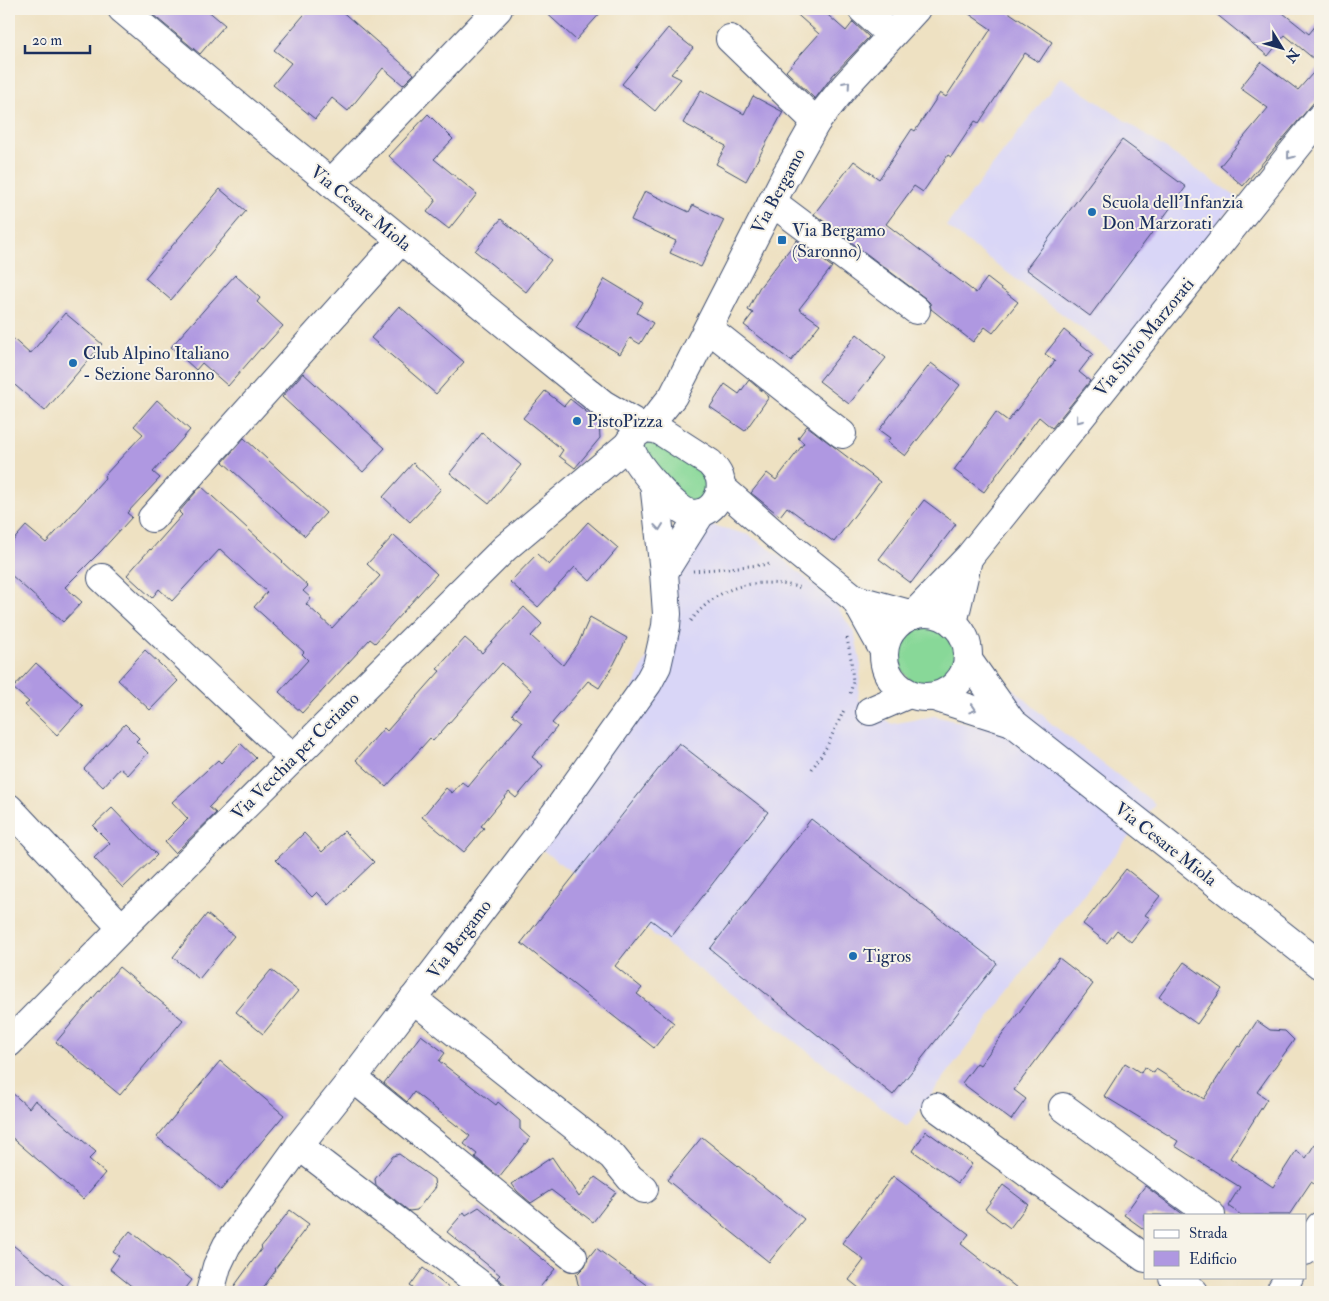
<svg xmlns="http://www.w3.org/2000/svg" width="1329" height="1301" font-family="'IM FELL Double Pica',serif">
<rect width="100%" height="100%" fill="#f7f3e8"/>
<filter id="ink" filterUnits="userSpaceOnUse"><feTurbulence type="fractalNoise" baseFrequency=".02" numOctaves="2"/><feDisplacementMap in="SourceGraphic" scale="10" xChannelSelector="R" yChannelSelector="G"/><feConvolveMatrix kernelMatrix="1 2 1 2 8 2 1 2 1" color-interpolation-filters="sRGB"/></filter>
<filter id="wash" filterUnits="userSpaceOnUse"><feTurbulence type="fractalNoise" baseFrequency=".0096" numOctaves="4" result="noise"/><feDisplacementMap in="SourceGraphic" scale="20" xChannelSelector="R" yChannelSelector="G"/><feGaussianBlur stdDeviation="1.12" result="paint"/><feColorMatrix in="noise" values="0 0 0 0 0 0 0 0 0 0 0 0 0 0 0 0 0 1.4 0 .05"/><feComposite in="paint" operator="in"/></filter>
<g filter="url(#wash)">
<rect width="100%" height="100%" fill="#eee1c2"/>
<g fill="#d9d6f7">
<path d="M 1061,77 L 1238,198 L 1115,354 L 946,226 Z"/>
<path d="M 708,524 L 749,535 L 773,551 L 834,602 L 855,634 L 861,666 L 858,699 L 892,724 L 934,716 L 981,727 L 1012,687 L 1052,724 L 1155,804 L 1052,934 L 907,1127 L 524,836 L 629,696 L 653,644 L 657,578 Z"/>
</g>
<g fill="#88d898" stroke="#52847b">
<path d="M 650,439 L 709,474 L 708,497 L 688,506 L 641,449 Z"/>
<circle cx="929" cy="657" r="30"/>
</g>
<g id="blocks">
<g fill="#af98e1">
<path d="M 146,9 L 206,9 L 225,25 L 200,54 Z"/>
<path d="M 309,9 L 339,9 L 414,74 L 403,85 L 383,68 L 348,111 L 332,98 L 315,119 L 273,85 L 291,63 L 274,50 Z"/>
<path d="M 542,9 L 604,9 L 576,40 Z"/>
<path d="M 791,9 L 821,9 L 846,31 L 853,22 L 869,37 L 833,75 L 815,99 L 786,71 L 819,34 Z"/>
<path d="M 962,9 L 1004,9 L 1052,42 L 1039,62 L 1025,53 L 979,123 L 975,121 L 951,157 L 948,155 L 923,192 L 914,186 L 886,224 L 976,293 L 987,278 L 1018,302 L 993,333 L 985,327 L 973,342 L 931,309 L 930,303 L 925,298 L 814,214 L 854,161 L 879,179 L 912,129 L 915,131 L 940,93 L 946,97 L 991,29 Z"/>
<path d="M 1210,9 L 1278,9 L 1309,34 L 1320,20 L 1320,64 L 1285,35 L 1268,56 Z"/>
<path d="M 668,28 L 693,48 L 671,74 L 681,79 L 655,111 L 622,84 Z"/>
<path d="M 1261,62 L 1298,90 L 1320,65 L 1320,95 L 1243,186 L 1220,166 L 1268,108 L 1240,88 Z"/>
<path d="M 701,90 L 744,114 L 753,96 L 783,112 L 746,181 L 716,164 L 726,146 L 683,123 Z"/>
<path d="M 428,114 L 453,139 L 434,159 L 477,194 L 449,229 L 427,212 L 436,200 L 389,156 Z"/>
<path d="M 1122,140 L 1186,187 L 1090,316 L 1026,269 Z"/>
<path d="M 220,189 L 246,211 L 171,300 L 145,278 Z"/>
<path d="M 645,191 L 689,212 L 693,205 L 724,220 L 701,267 L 670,253 L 676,241 L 631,220 Z"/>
<path d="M 501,219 L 551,260 L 526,292 L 475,251 Z"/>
<path d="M 797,240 L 832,267 L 799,309 L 820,324 L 791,361 L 744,325 L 753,313 L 748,310 L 759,288 Z"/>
<path d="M 235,275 L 260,298 L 257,302 L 283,326 L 262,349 L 261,348 L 228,386 L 202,363 L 196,370 L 171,347 Z"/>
<path d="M 605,279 L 643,302 L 637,313 L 653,323 L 640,344 L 630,338 L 620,354 L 576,328 Z"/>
<path d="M 399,306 L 464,362 L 436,394 L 371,338 Z"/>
<path d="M 65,313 L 102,344 L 45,411 L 9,380 L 9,335 L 30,354 Z"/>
<path d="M 1064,330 L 1093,354 L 1079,372 L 1090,381 L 1052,428 L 1039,417 L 984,492 L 954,470 L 996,412 L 1008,421 L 1055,361 L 1045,354 Z"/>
<path d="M 857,334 L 886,358 L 849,404 L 819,381 Z"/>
<path d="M 931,363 L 960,385 L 905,456 L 887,442 L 890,438 L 879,430 Z"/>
<path d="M 303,373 L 385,448 L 363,472 L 282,397 Z"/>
<path d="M 749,380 L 769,397 L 745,431 L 710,407 L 725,384 L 739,394 Z"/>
<path d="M 545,391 L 564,406 L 570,399 L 599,422 L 600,438 L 575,468 L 559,456 L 563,450 L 523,418 Z"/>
<path d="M 157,400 L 190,430 L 153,472 L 160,478 L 127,513 L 132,517 L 101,551 L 65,587 L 82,602 L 63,622 L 9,573 L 9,545 L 26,526 L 46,543 L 105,478 L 104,476 L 143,434 L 134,426 Z"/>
<path d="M 807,426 L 880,482 L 834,542 L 787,507 L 780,516 L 751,493 L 767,473 L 776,480 L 804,443 L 798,438 Z"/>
<path d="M 482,433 L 521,465 L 489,504 L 450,473 Z"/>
<path d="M 244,438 L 326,513 L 305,536 L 223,462 Z"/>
<path d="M 413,463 L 441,489 L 410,522 L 383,497 Z"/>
<path d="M 201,486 L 283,561 L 282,562 L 308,586 L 303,591 L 311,598 L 306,604 L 332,628 L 380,576 L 367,564 L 394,535 L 437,574 L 375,643 L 370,639 L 302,713 L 279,692 L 308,660 L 302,654 L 304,652 L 254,607 L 267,592 L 220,549 L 172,601 L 159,589 L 152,598 L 127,575 L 150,549 L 151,550 L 182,515 L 179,512 Z"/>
<path d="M 924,500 L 956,524 L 911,583 L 879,559 Z"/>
<path d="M 588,522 L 618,548 L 590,581 L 575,567 L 538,607 L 510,582 L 537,554 L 549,565 Z"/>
<path d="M 524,607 L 542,624 L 531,636 L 563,665 L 578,644 L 590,617 L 627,638 L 614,664 L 599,688 L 588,681 L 552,723 L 557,727 L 532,757 L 543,766 L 516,798 L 509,792 L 481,826 L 484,828 L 464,852 L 422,817 L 446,788 L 452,793 L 462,782 L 468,787 L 522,722 L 512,714 L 531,690 L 502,663 L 433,741 L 430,738 L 386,787 L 356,760 L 384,728 L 387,731 L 440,671 L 437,669 L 465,638 L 482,653 Z"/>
<path d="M 145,650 L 178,681 L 150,710 L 118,680 Z"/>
<path d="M 36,663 L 83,706 L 57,735 L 25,705 L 29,702 L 13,688 Z"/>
<path d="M 125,724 L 139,738 L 136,741 L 148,753 L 128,775 L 120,768 L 103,787 L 84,769 Z"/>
<path d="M 240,743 L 256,758 L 209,807 L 216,813 L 175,853 L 165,842 L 188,819 L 172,802 L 218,760 L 221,763 Z"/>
<path d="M 679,743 L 768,812 L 672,936 L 651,920 L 615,966 L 642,988 L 637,994 L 674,1023 L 654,1048 L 521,943 Z"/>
<path d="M 112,808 L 157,855 L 123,888 L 94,858 L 110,843 L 93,826 Z"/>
<path d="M 811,819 L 997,963 L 893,1095 L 710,949 Z"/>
<path d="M 344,831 L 374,862 L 329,905 L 317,892 L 312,897 L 276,860 L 304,833 L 322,852 Z"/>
<path d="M 1126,869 L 1160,896 L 1145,915 L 1150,918 L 1131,942 L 1117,930 L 1107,943 L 1083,924 Z"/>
<path d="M 207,914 L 234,936 L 199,979 L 173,957 Z"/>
<path d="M 1059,958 L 1093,984 L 1014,1090 L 1026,1099 L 1011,1120 L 962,1083 L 977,1063 L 980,1065 Z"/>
<path d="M 1184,962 L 1222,989 L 1197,1024 L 1159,997 Z"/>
<path d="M 119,967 L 183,1020 L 120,1095 L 56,1042 Z"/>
<path d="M 271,970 L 298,991 L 263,1034 L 236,1012 Z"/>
<path d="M 1257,1021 L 1270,1030 L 1285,1031 L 1294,1040 L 1257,1092 L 1267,1099 L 1230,1158 L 1273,1187 L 1296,1151 L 1306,1158 L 1320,1136 L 1320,1188 L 1311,1182 L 1289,1215 L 1241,1215 L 1228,1206 L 1240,1187 L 1175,1146 L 1178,1141 L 1104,1096 L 1125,1063 L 1141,1073 L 1144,1067 L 1154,1073 L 1156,1069 L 1204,1099 L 1238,1046 L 1240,1047 Z"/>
<path d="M 421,1035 L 445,1053 L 439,1061 L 496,1105 L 498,1102 L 520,1121 L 520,1129 L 530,1138 L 499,1177 L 475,1157 L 477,1154 L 464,1144 L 470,1136 L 414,1092 L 407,1102 L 384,1083 Z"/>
<path d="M 220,1061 L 284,1115 L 221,1190 L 157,1137 Z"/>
<path d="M 9,1090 L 29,1108 L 35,1100 L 96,1152 L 89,1159 L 105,1173 L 83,1199 L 9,1135 Z"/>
<path d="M 926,1131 L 972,1164 L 958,1183 L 913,1151 Z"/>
<path d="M 702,1137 L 804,1219 L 769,1262 L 667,1180 Z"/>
<path d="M 399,1154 L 434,1179 L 435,1187 L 417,1210 L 409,1211 L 376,1185 L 375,1179 L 393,1156 Z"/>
<path d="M 552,1157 L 579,1197 L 595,1177 L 616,1192 L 593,1222 L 551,1190 L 531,1203 L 517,1191 L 512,1184 Z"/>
<path d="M 893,1176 L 969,1234 L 961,1244 L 1022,1292 L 864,1292 L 849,1280 L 864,1260 L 842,1243 Z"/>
<path d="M 1003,1185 L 1028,1204 L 1010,1228 L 985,1209 Z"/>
<path d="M 1145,1186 L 1184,1215 L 1145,1215 L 1145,1230 L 1124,1215 Z"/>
<path d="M 479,1207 L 555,1269 L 536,1292 L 515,1292 L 497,1278 L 500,1275 L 447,1232 L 464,1212 L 466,1215 Z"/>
<path d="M 290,1210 L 309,1224 L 275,1269 L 276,1270 L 260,1292 L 230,1292 L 262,1248 L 261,1247 Z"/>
<path d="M 130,1231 L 192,1280 L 183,1292 L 139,1292 L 110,1269 L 119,1256 L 113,1252 Z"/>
<path d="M 9,1242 L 72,1292 L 9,1292 Z"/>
<path d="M 596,1248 L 656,1292 L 583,1292 L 578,1284 L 576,1275 L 585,1266 L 588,1258 Z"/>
<path d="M 423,1268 L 454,1292 L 419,1292 L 410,1286 Z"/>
</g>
</g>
</g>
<g filter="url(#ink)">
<use href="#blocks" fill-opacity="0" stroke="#3b4a6d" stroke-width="1"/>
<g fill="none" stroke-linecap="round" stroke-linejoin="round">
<g stroke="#3b4a6d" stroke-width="30">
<g id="minor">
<path d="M 122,9 L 282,143 L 603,404 L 644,428"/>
<path d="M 862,9 L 891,35"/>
<path d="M 730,39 L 816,122"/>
<path d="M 331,183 L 498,9"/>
<path d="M 772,202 L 916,310"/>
<path d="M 708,328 L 842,434"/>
<path d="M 644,428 L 655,429 L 662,432 L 710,463 C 714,468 719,473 720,479 C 724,497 709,518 689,513 C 674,509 638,467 632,452 C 630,448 630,445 630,441 L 636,434 Z"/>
<path d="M 647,428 L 673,396 L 786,175 L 816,122 L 845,86 L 916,9"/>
<path d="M 721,487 L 778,537 L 855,599 L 884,651"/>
<path d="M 152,518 L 401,240"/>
<path d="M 664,572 L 701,513"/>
<path d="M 102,578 L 293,758"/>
<path d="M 855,599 L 913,615"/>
<circle cx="926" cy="655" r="42"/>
<path d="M 913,615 L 969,557 L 1320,118"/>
<path d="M 953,623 L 968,559"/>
<path d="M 968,660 L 1012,722 L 1320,965"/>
<path d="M 934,697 L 1012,722"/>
<path d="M 870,711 L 909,694"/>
<path d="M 9,808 L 122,928"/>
<path d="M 413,999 L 612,1156 L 630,1178 L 644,1189"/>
<path d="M 9,1043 L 122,928 L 505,548 L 630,443"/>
<path d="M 353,1078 L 573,1257"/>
<path d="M 936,1107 L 1145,1258"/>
<path d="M 1063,1107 L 1211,1215"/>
<path d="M 299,1146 L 490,1292"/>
<path d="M 1305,1251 L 1320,1226"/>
<path d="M 1173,1277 L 1194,1292"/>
<path d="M 210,1292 L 217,1266 L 227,1245 L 250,1214 L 299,1146 L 353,1078 L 554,815 L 648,683 L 657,666 L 666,626 L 667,614 L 664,572 L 654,483"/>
<path d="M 1280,1292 L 1289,1277"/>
</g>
</g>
<g stroke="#3b4a6d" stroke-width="3" stroke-dasharray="1 4" stroke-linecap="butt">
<path d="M 693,571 L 772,564"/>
<path d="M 691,621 C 719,583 759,577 802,588"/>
<path d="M 847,638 L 851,659 L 853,682 L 850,695"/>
<path d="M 812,769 L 827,746 L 845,708"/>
</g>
<use href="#minor" stroke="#fff" stroke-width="28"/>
</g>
<defs><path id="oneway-chevron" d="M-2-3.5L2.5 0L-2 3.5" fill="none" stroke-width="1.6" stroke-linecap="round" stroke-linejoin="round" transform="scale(1.25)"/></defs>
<g stroke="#8d97ae">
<use href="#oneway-chevron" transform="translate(847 84) rotate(-49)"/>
<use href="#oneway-chevron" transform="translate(1290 156) rotate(129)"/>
<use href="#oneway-chevron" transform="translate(1079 420) rotate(129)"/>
<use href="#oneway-chevron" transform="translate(659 527) rotate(83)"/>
<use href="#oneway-chevron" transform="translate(973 709) rotate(18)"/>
</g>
</g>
<g fill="#1f6fb2" stroke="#f7f3e8" stroke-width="2">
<circle cx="1092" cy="212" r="5"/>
<rect x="777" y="235" width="10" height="10" rx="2.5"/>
<circle cx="73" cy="363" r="5"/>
<circle cx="577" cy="421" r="5"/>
<circle cx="853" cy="956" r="5"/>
</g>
<g text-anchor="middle" stroke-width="4" stroke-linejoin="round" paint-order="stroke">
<g font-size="18" fill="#1b2f5e" stroke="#f7f3e8">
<text transform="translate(778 191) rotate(-62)" y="6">Via Bergamo</text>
<text transform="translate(361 208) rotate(39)" y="6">Via Cesare Miola</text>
<text transform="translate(1144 337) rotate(-51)" y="6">Via Silvio Marzorati</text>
<text transform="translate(295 756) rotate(-45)" y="6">Via Vecchia per Ceriano</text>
<text transform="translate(1166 844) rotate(38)" y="6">Via Cesare Miola</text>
<text transform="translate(459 939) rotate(-53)" y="6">Via Bergamo</text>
</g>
<g font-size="18" fill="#1b2f5e" stroke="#f7f3e8" text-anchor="start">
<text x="1102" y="208">Scuola dell'Infanzia<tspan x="1102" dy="21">Don Marzorati</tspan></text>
<text x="792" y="236">Via Bergamo<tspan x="792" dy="21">(Saronno)</tspan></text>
<text x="83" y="359">Club Alpino Italiano<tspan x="83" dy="21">- Sezione Saronno</tspan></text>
<text x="587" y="427">PistoPizza</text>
<text x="863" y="962">Tigros</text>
</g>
</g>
<rect width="1329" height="1301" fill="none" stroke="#f7f3e8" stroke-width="30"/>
<rect x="1144" y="1214" width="162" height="65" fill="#f7f3e8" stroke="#9fa5b1"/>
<rect x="1154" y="1230" width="25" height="8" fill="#ffffff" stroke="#9fa5b1"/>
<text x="1189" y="1238" font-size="15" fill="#1b2f5e">Strada</text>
<rect x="1154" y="1251" width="25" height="15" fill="#af98e1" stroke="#9fa5b1"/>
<text x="1189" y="1264" font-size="15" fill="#1b2f5e">Edificio</text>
<g transform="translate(1282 48) rotate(127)" stroke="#f7f3e8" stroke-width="4" paint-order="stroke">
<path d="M0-4L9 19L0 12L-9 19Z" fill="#1b2f5e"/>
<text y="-8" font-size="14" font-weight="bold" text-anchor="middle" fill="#1b2f5e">N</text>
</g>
<path d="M25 45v8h65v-8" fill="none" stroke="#1b2f5e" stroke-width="2.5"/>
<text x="32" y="45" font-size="15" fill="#1b2f5e" stroke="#f7f3e8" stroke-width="4" paint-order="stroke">20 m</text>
</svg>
